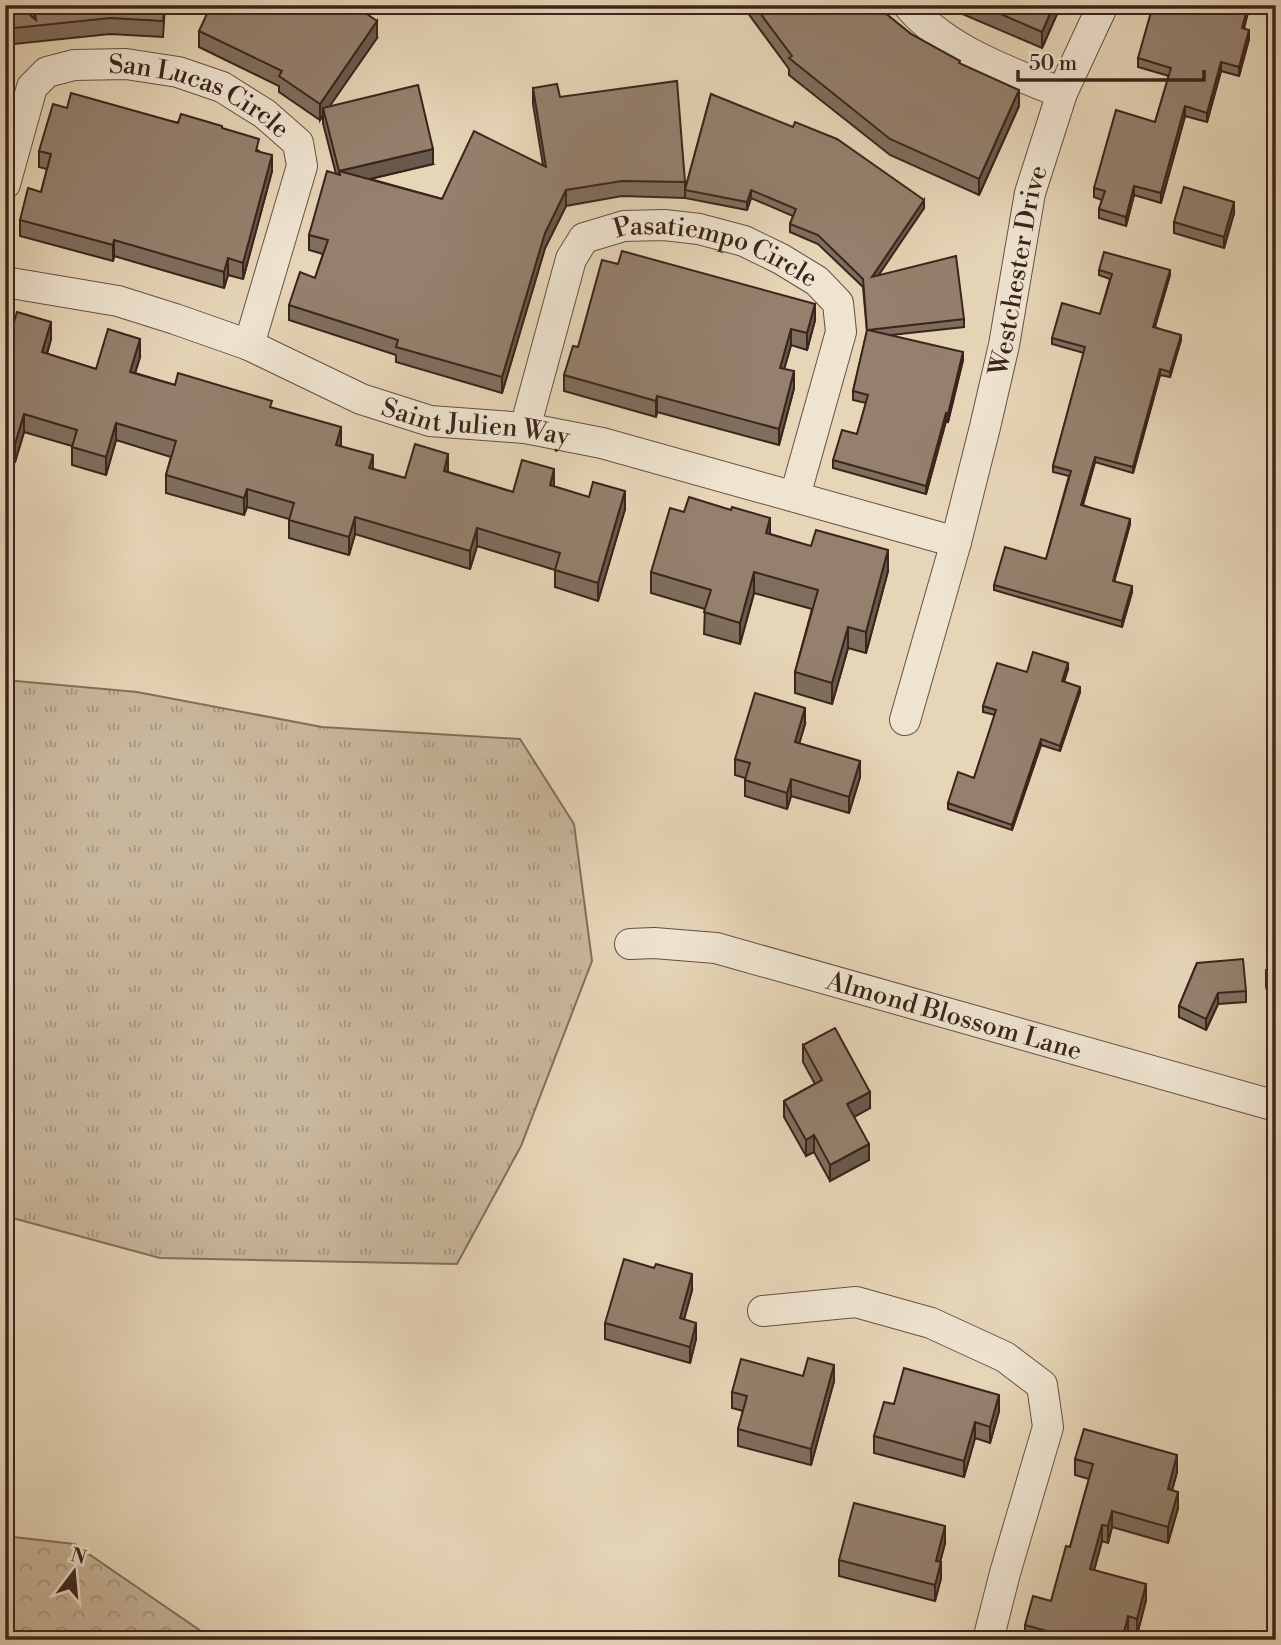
<svg xmlns="http://www.w3.org/2000/svg" width="1281" height="1645" font-family="'Libre Bodoni',serif">
<defs>
<pattern id="grass-tufts" width="24" height="20" patternUnits="userSpaceOnUse" patternTransform="scale(1.75)"><rect width="24" height="20" fill="#c9b79d"/><path d="M3 7l-1-3M5 7V3M7 7l1-3M15 17l-1-3M17 17v-4M19 17l1-3" fill="none" stroke="#a4957f"/></pattern>
<pattern id="forest-crowns" width="20" height="18" patternUnits="userSpaceOnUse" patternTransform="scale(1.75)"><rect width="20" height="18" fill="#c9b79d"/><path d="M2 6a3 3 0 1 1 6 0M12 15a3 3 0 1 1 6 0" fill="none" stroke="#a4957f"/></pattern>
</defs>
<rect width="100%" height="100%" fill="#e6d5b7"/>
<filter id="stains"><feTurbulence type="fractalNoise" baseFrequency=".00286" numOctaves="4"/><feColorMatrix values="0 0 0 0 .2 0 0 0 0 .09 0 0 0 0 .02 0 0 0 .5 -.17"/></filter>
<radialGradient id="worn" r=".72"><stop offset=".6" stop-color="#630" stop-opacity="0"/><stop offset="1" stop-color="#630" stop-opacity=".3"/></radialGradient>
<path fill="url(#grass-tufts)" stroke="#826e5c" stroke-width="2" d="M 5,680 L 137,692 L 322,727 L 520,739 L 574,824 L 592,961 L 521,1146 L 457,1264 L 160,1258 L 5,1216 Z"/>
<path fill="url(#forest-crowns)" stroke="#826e5c" stroke-width="2" d="M 5,1536 L 74,1544 L 214,1640 L 5,1640 Z"/>
<g fill="none" stroke-linecap="round" stroke-linejoin="round">
<g stroke="#665043" stroke-width="32">
<g id="minor">
<path d="M 908,5 C 946,50 1009,72 1062,93"/>
<path id="s1" d="M 5,184 L 32,87 L 47,72 L 74,65 L 126,64 L 178,72 L 222,87 L 265,114 L 298,143 L 302,166 L 249,345"/>
<path id="s2" d="M 5,282 L 118,301 L 175,319 L 249,345 L 361,399 L 430,421 L 525,428 L 602,443 L 956,542"/>
<path id="s3" d="M 525,428 L 571,259 L 584,238 L 624,226 L 664,225 L 699,229 L 744,241 L 781,259 L 817,281 L 838,303 L 841,332 L 795,496"/>
<path id="s4" d="M 905,720 L 956,542 L 985,427 L 1004,345 L 1030,193 L 1062,93 L 1103,5"/>
<path id="s5" d="M 630,944 L 654,943 L 716,948 L 1276,1106"/>
<path d="M 763,1311 L 856,1302 L 931,1323 L 1005,1357 L 1042,1385 L 1048,1427 L 1005,1573 L 988,1640"/>
</g>
</g>
<use href="#minor" stroke="#efe4d0" stroke-width="30"/>
</g>
<g fill="#7f6e5e" stroke="#3b241c" stroke-width="2">
<path d="M 5,5 L 34,18 L 32,5 L 165,5 L 163,37 L 110,34 L 5,45 Z"/>
<path d="M 742,5 L 875,5 L 911,34 L 960,64 L 1019,106 L 979,195 L 890,155 L 789,75 L 789,69 Z"/>
<path d="M 953,5 L 1061,5 L 1042,48 L 953,10 Z"/>
<path d="M 1244,28 L 1249,39 L 1239,76 L 1221,71 L 1207,122 L 1185,116 L 1161,203 L 1134,195 L 1126,226 L 1099,218 L 1099,209 L 1102,200 L 1094,197 L 1094,188 L 1155,122 L 1169,76 L 1138,67 L 1138,58 Z"/>
<path d="M 199,31 L 377,38 L 329,106 L 433,164 L 370,179 L 442,199 L 543,165 L 533,104 L 533,88 L 560,97 L 685,182 L 685,198 L 622,196 L 566,206 L 545,248 L 502,393 L 396,362 L 396,355 L 289,320 L 289,305 L 315,278 L 323,254 L 309,250 L 309,235 L 336,174 L 323,123 L 323,115 L 320,120 L 279,92 L 279,86 L 199,47 Z"/>
<path d="M 711,94 L 924,208 L 878,275 L 964,319 L 964,327 L 891,335 L 963,360 L 948,422 L 946,421 L 926,494 L 833,468 L 833,460 L 857,434 L 866,403 L 853,400 L 853,391 L 867,332 L 863,287 L 818,244 L 790,232 L 790,224 L 793,216 L 751,198 L 747,210 L 685,198 L 685,190 Z"/>
<path d="M 67,108 L 222,128 L 259,151 L 272,171 L 243,279 L 228,275 L 224,288 L 114,256 L 113,261 L 20,236 L 20,220 L 41,192 L 47,169 L 39,167 L 39,151 Z"/>
<path d="M 1234,213 L 1224,248 L 1174,233 L 1174,222 Z"/>
<path d="M 1099,270 L 1170,275 L 1155,327 L 1181,340 L 1170,377 L 1160,375 L 1133,473 L 1095,462 L 1083,505 L 1130,524 L 1114,581 L 1132,592 L 1122,627 L 994,590 L 994,585 L 1046,559 L 1069,476 L 1053,472 L 1053,466 L 1084,353 L 1052,344 L 1052,338 L 1100,314 L 1110,279 L 1099,275 Z"/>
<path d="M 815,320 L 807,350 L 791,345 L 784,369 L 794,388 L 779,445 L 657,412 L 656,417 L 564,391 L 564,375 L 578,347 Z"/>
<path d="M 51,339 L 47,354 L 96,369 L 140,357 L 135,373 L 175,385 L 272,408 L 341,446 L 373,469 L 405,478 L 448,472 L 513,492 L 554,487 L 625,509 L 598,601 L 555,587 L 555,570 L 477,546 L 470,569 L 355,534 L 349,555 L 289,538 L 289,519 L 247,507 L 244,515 L 166,493 L 166,475 L 171,457 L 116,440 L 106,475 L 72,465 L 72,446 L 24,432 L 15,462 L 5,459 L 5,345 Z"/>
<path d="M 770,534 L 888,571 L 866,653 L 848,648 L 832,704 L 795,693 L 795,672 L 812,609 L 754,593 L 740,644 L 704,634 L 705,609 L 651,593 L 651,572 Z"/>
<path d="M 1068,669 L 1064,682 L 1080,692 L 1060,751 L 1041,745 L 1012,830 L 948,809 L 948,803 L 974,778 L 995,715 L 983,712 L 983,706 L 1027,672 Z"/>
<path d="M 805,724 L 799,743 L 860,777 L 849,813 L 791,796 L 787,809 L 745,796 L 745,778 L 735,775 L 735,759 Z"/>
<path d="M 1197,963 L 1246,991 L 1246,1002 L 1218,1004 L 1206,1030 L 1179,1017 L 1179,1006 Z"/>
<path d="M 1276,967 L 1276,1016 L 1266,987 L 1266,970 Z"/>
<path d="M 803,1045 L 870,1108 L 854,1117 L 869,1160 L 830,1181 L 814,1152 L 806,1156 L 784,1117 L 784,1101 L 815,1084 L 803,1062 Z"/>
<path d="M 692,1290 L 684,1319 L 696,1339 L 690,1363 L 605,1339 L 605,1323 Z"/>
<path d="M 803,1376 L 834,1381 L 811,1465 L 738,1446 L 738,1429 L 743,1411 L 732,1408 L 732,1392 Z"/>
<path d="M 894,1404 L 999,1411 L 990,1443 L 975,1438 L 964,1477 L 874,1453 L 874,1436 Z"/>
<path d="M 1075,1459 L 1177,1472 L 1172,1490 L 1178,1508 L 1168,1543 L 1112,1527 L 1108,1543 L 1102,1541 L 1094,1570 L 1146,1600 L 1137,1635 L 1128,1633 L 1126,1640 L 1025,1640 L 1025,1625 L 1051,1601 L 1070,1547 L 1089,1479 L 1075,1475 Z"/>
<path d="M 945,1543 L 940,1562 L 941,1578 L 935,1601 L 839,1576 L 839,1560 Z"/>
</g>
<g fill="#685a4c" stroke="#3b241c" stroke-width="2">
<path d="M 1054,5 L 1061,5 L 1042,48 L 1042,32 Z"/>
<path d="M 1248,5 L 1250,5 L 1242,37 L 1242,28 Z"/>
<path d="M 377,21 L 377,38 L 325,113 L 323,108 L 323,115 L 320,120 L 320,104 Z"/>
<path d="M 1249,30 L 1249,39 L 1239,76 L 1239,67 Z"/>
<path d="M 13,52 L 13,68 L 5,78 L 5,61 Z"/>
<path d="M 1221,62 L 1221,71 L 1207,122 L 1207,113 Z"/>
<path d="M 1019,90 L 1019,106 L 979,195 L 979,179 Z"/>
<path d="M 1185,106 L 1185,116 L 1161,203 L 1161,193 Z"/>
<path d="M 433,149 L 433,164 L 340,186 L 339,171 Z"/>
<path d="M 272,155 L 272,171 L 243,279 L 243,263 Z"/>
<path d="M 1134,186 L 1134,195 L 1126,226 L 1126,217 Z"/>
<path d="M 566,190 L 566,206 L 545,248 L 502,393 L 502,377 L 545,233 Z"/>
<path d="M 751,190 L 751,198 L 747,210 L 747,202 Z"/>
<path d="M 924,200 L 924,208 L 872,285 L 872,277 Z"/>
<path d="M 1234,202 L 1234,213 L 1224,248 L 1224,237 Z"/>
<path d="M 114,240 L 114,256 L 113,261 L 113,245 Z"/>
<path d="M 228,258 L 228,275 L 224,288 L 224,272 Z"/>
<path d="M 1170,270 L 1170,275 L 1153,332 L 1153,327 Z"/>
<path d="M 815,304 L 815,320 L 807,350 L 807,333 Z"/>
<path d="M 51,322 L 51,339 L 42,370 L 42,352 Z"/>
<path d="M 791,329 L 791,345 L 780,384 L 780,368 Z"/>
<path d="M 1181,335 L 1181,340 L 1170,377 L 1170,372 Z"/>
<path d="M 140,339 L 140,357 L 130,389 L 130,372 Z"/>
<path d="M 963,352 L 963,360 L 948,422 L 948,414 Z"/>
<path d="M 1160,369 L 1160,375 L 1133,473 L 1133,467 Z"/>
<path d="M 794,371 L 794,388 L 779,445 L 779,429 Z"/>
<path d="M 657,396 L 657,412 L 656,417 L 656,401 Z"/>
<path d="M 946,413 L 946,421 L 926,494 L 926,486 Z"/>
<path d="M 24,414 L 24,432 L 15,462 L 15,444 Z"/>
<path d="M 116,423 L 116,440 L 106,475 L 106,457 Z"/>
<path d="M 341,427 L 341,445 L 336,463 L 336,445 Z"/>
<path d="M 448,454 L 448,472 L 444,471 Z"/>
<path d="M 373,455 L 373,473 L 369,468 Z"/>
<path d="M 1095,457 L 1095,462 L 1081,510 L 1081,505 Z"/>
<path d="M 554,469 L 554,487 L 550,485 Z"/>
<path d="M 247,489 L 247,507 L 244,515 L 244,498 Z"/>
<path d="M 625,491 L 625,509 L 598,601 L 598,583 Z"/>
<path d="M 355,517 L 355,534 L 349,555 L 349,537 Z"/>
<path d="M 770,518 L 770,539 L 766,533 Z"/>
<path d="M 1130,519 L 1130,524 L 1113,586 L 1113,581 Z"/>
<path d="M 477,528 L 477,546 L 470,569 L 470,551 Z"/>
<path d="M 888,550 L 888,571 L 866,653 L 866,632 Z"/>
<path d="M 754,572 L 754,593 L 740,644 L 740,623 Z"/>
<path d="M 1132,586 L 1132,592 L 1122,627 L 1122,621 Z"/>
<path d="M 848,627 L 848,648 L 832,704 L 832,683 Z"/>
<path d="M 1068,663 L 1068,669 L 1062,687 L 1062,681 Z"/>
<path d="M 1080,687 L 1080,692 L 1060,751 L 1060,746 Z"/>
<path d="M 805,708 L 805,724 L 795,758 L 795,742 Z"/>
<path d="M 1041,739 L 1041,745 L 1012,830 L 1012,825 Z"/>
<path d="M 860,761 L 860,777 L 849,813 L 849,797 Z"/>
<path d="M 791,779 L 791,796 L 787,809 L 787,793 Z"/>
<path d="M 1218,993 L 1218,1004 L 1206,1030 L 1206,1019 Z"/>
<path d="M 870,1092 L 870,1108 L 847,1121 L 847,1104 Z"/>
<path d="M 814,1135 L 814,1152 L 806,1156 L 806,1140 Z"/>
<path d="M 869,1144 L 869,1160 L 830,1181 L 830,1165 Z"/>
<path d="M 692,1274 L 692,1290 L 680,1334 L 680,1318 Z"/>
<path d="M 696,1323 L 696,1339 L 690,1363 L 690,1347 Z"/>
<path d="M 834,1365 L 834,1381 L 811,1465 L 811,1449 Z"/>
<path d="M 999,1395 L 999,1411 L 990,1443 L 990,1427 Z"/>
<path d="M 975,1422 L 975,1438 L 964,1477 L 964,1461 Z"/>
<path d="M 1177,1455 L 1177,1472 L 1168,1505 L 1168,1489 Z"/>
<path d="M 1178,1492 L 1178,1508 L 1168,1543 L 1168,1527 Z"/>
<path d="M 1112,1511 L 1112,1527 L 1108,1543 L 1108,1526 Z"/>
<path d="M 1102,1525 L 1102,1541 L 1090,1585 L 1090,1569 Z"/>
<path d="M 945,1526 L 945,1543 L 936,1577 L 936,1561 Z"/>
<path d="M 941,1562 L 941,1578 L 935,1601 L 935,1585 Z"/>
<path d="M 1146,1584 L 1146,1600 L 1137,1635 L 1137,1619 Z"/>
<path d="M 1128,1616 L 1128,1633 L 1126,1640 L 1122,1640 Z"/>
</g>
<g fill="#94806d" stroke="#3b241c" stroke-width="2">
<path d="M 5,5 L 18,5 L 36,20 L 34,5 L 164,5 L 163,21 L 110,18 L 5,29 Z"/>
<path d="M 211,5 L 354,5 L 377,21 L 320,104 L 279,76 L 282,71 L 199,31 Z"/>
<path d="M 754,5 L 875,5 L 911,34 L 960,61 L 959,63 L 1019,90 L 979,179 L 890,139 L 789,58 L 792,56 Z"/>
<path d="M 980,5 L 1054,5 L 1042,32 Z"/>
<path d="M 1153,5 L 1248,5 L 1242,28 L 1249,30 L 1239,67 L 1221,62 L 1207,113 L 1185,106 L 1161,193 L 1134,186 L 1126,217 L 1099,209 L 1105,191 L 1094,188 L 1116,110 L 1155,122 L 1171,68 L 1138,58 Z"/>
<path d="M 5,45 L 13,52 L 5,61 Z"/>
<path d="M 677,81 L 685,182 L 622,181 L 566,190 L 545,233 L 502,377 L 396,347 L 398,340 L 289,305 L 300,272 L 315,278 L 328,240 L 309,235 L 327,171 L 340,175 L 323,108 L 418,85 L 433,149 L 339,171 L 442,199 L 474,131 L 546,167 L 533,88 L 557,84 L 560,97 Z"/>
<path d="M 71,93 L 178,123 L 181,114 L 222,126 L 222,128 L 259,139 L 256,151 L 272,155 L 243,263 L 228,258 L 224,272 L 114,240 L 113,245 L 20,220 L 28,188 L 41,192 L 51,154 L 39,151 L 53,104 L 67,108 Z"/>
<path d="M 711,94 L 793,127 L 795,122 L 837,139 L 924,200 L 872,277 L 956,256 L 964,319 L 868,330 L 963,352 L 948,414 L 946,413 L 926,486 L 833,460 L 842,430 L 857,434 L 868,395 L 853,391 L 867,330 L 863,279 L 818,235 L 790,224 L 796,209 L 751,190 L 747,202 L 685,190 Z"/>
<path d="M 1184,187 L 1234,202 L 1224,237 L 1174,222 Z"/>
<path d="M 622,251 L 815,304 L 807,333 L 791,329 L 780,368 L 794,371 L 779,429 L 657,396 L 656,401 L 564,375 L 573,346 L 578,347 L 602,260 L 618,264 Z"/>
<path d="M 1104,252 L 1170,270 L 1153,327 L 1181,335 L 1170,372 L 1160,369 L 1133,467 L 1095,457 L 1081,505 L 1130,519 L 1113,581 L 1132,586 L 1122,621 L 994,585 L 1005,547 L 1046,559 L 1071,471 L 1053,466 L 1085,347 L 1052,338 L 1062,303 L 1100,314 L 1112,274 L 1099,270 Z"/>
<path d="M 17,312 L 51,322 L 42,352 L 96,369 L 108,329 L 140,339 L 130,372 L 175,385 L 178,373 L 272,401 L 270,407 L 341,427 L 336,445 L 373,455 L 369,468 L 405,478 L 415,444 L 448,454 L 444,471 L 513,492 L 522,460 L 554,469 L 550,485 L 589,497 L 593,482 L 625,491 L 598,583 L 555,570 L 560,553 L 477,528 L 470,551 L 355,517 L 349,537 L 289,520 L 294,503 L 247,489 L 244,498 L 166,475 L 176,441 L 116,423 L 106,457 L 72,447 L 77,430 L 24,414 L 15,444 L 5,441 L 5,345 L 7,345 Z"/>
<path d="M 689,497 L 731,510 L 732,507 L 770,518 L 766,533 L 811,546 L 816,530 L 888,550 L 866,632 L 848,627 L 832,683 L 795,672 L 818,590 L 754,572 L 740,623 L 704,612 L 711,590 L 651,572 L 670,508 L 684,512 Z"/>
<path d="M 1033,652 L 1068,663 L 1062,681 L 1080,687 L 1060,746 L 1041,739 L 1012,825 L 948,803 L 958,772 L 974,778 L 996,710 L 983,706 L 997,663 L 1027,672 Z"/>
<path d="M 755,693 L 805,708 L 795,742 L 860,761 L 849,797 L 791,779 L 787,793 L 745,780 L 750,763 L 735,759 Z"/>
<path d="M 1243,959 L 1246,991 L 1218,993 L 1206,1019 L 1179,1006 L 1197,963 Z"/>
<path d="M 1276,967 L 1276,1000 L 1266,970 Z"/>
<path d="M 835,1028 L 870,1092 L 847,1104 L 869,1144 L 830,1165 L 814,1135 L 806,1140 L 784,1101 L 822,1080 L 803,1045 Z"/>
<path d="M 624,1259 L 654,1268 L 656,1264 L 692,1274 L 680,1318 L 696,1323 L 690,1347 L 605,1323 Z"/>
<path d="M 808,1358 L 834,1365 L 811,1449 L 738,1429 L 747,1396 L 732,1392 L 741,1359 L 803,1376 Z"/>
<path d="M 904,1368 L 999,1395 L 990,1427 L 975,1422 L 964,1461 L 874,1436 L 884,1402 L 894,1404 Z"/>
<path d="M 1084,1429 L 1177,1455 L 1168,1489 L 1178,1492 L 1168,1527 L 1112,1511 L 1108,1526 L 1102,1525 L 1090,1569 L 1146,1584 L 1137,1619 L 1128,1616 L 1122,1640 L 1079,1640 L 1025,1625 L 1033,1596 L 1051,1601 L 1066,1546 L 1070,1547 L 1093,1464 L 1075,1459 Z"/>
<path d="M 854,1503 L 945,1526 L 936,1561 L 941,1562 L 935,1585 L 839,1560 Z"/>
</g>
<g text-anchor="middle" stroke-width="5" stroke-linejoin="round" paint-order="stroke">
<g font-size="26" fill="#3b241c" stroke="#efe4d0">
<text dy="9" stroke="none"><textPath href="#s1" startOffset="282">San Lucas Circle</textPath></text>
<text dy="9" stroke="none"><textPath href="#s3" startOffset="338">Pasatiempo Circle</textPath></text>
<text dy="9" stroke="none"><textPath href="#s4" startOffset="464">Westchester Drive</textPath></text>
<text dy="9" stroke="none"><textPath href="#s2" startOffset="495">Saint Julien Way</textPath></text>
<text dy="9" stroke="none"><textPath href="#s5" startOffset="334">Almond Blossom Lane</textPath></text>
</g>
</g>
<rect width="1281" height="1645" fill="none" stroke="#e6d5b7" stroke-width="28"/>
<rect x="7" y="7" width="1267" height="1631" fill="none" stroke="#3b241c" stroke-width="3.5"/>
<rect x="14" y="14" width="1253" height="1617" fill="none" stroke="#3b241c" stroke-width="2"/>
<g transform="translate(74 1572) rotate(16)" stroke="#efe4d0" stroke-width="5" paint-order="stroke">
<path d="M0-5L12 26L0 18L-12 26Z" fill="#3b241c"/>
<text y="-10" font-size="19" font-weight="bold" text-anchor="middle" fill="#3b241c">N</text>
</g>
<path d="M1018 70v10h186v-10" fill="none" stroke="#3b241c" stroke-width="3.5"/>
<text x="1029" y="70" font-size="21" fill="#3b241c" stroke="#efe4d0" stroke-width="5" paint-order="stroke">50 m</text>
<rect width="100%" height="100%" filter="url(#stains)"/>
<rect width="100%" height="100%" fill="url(#worn)"/>
</svg>
